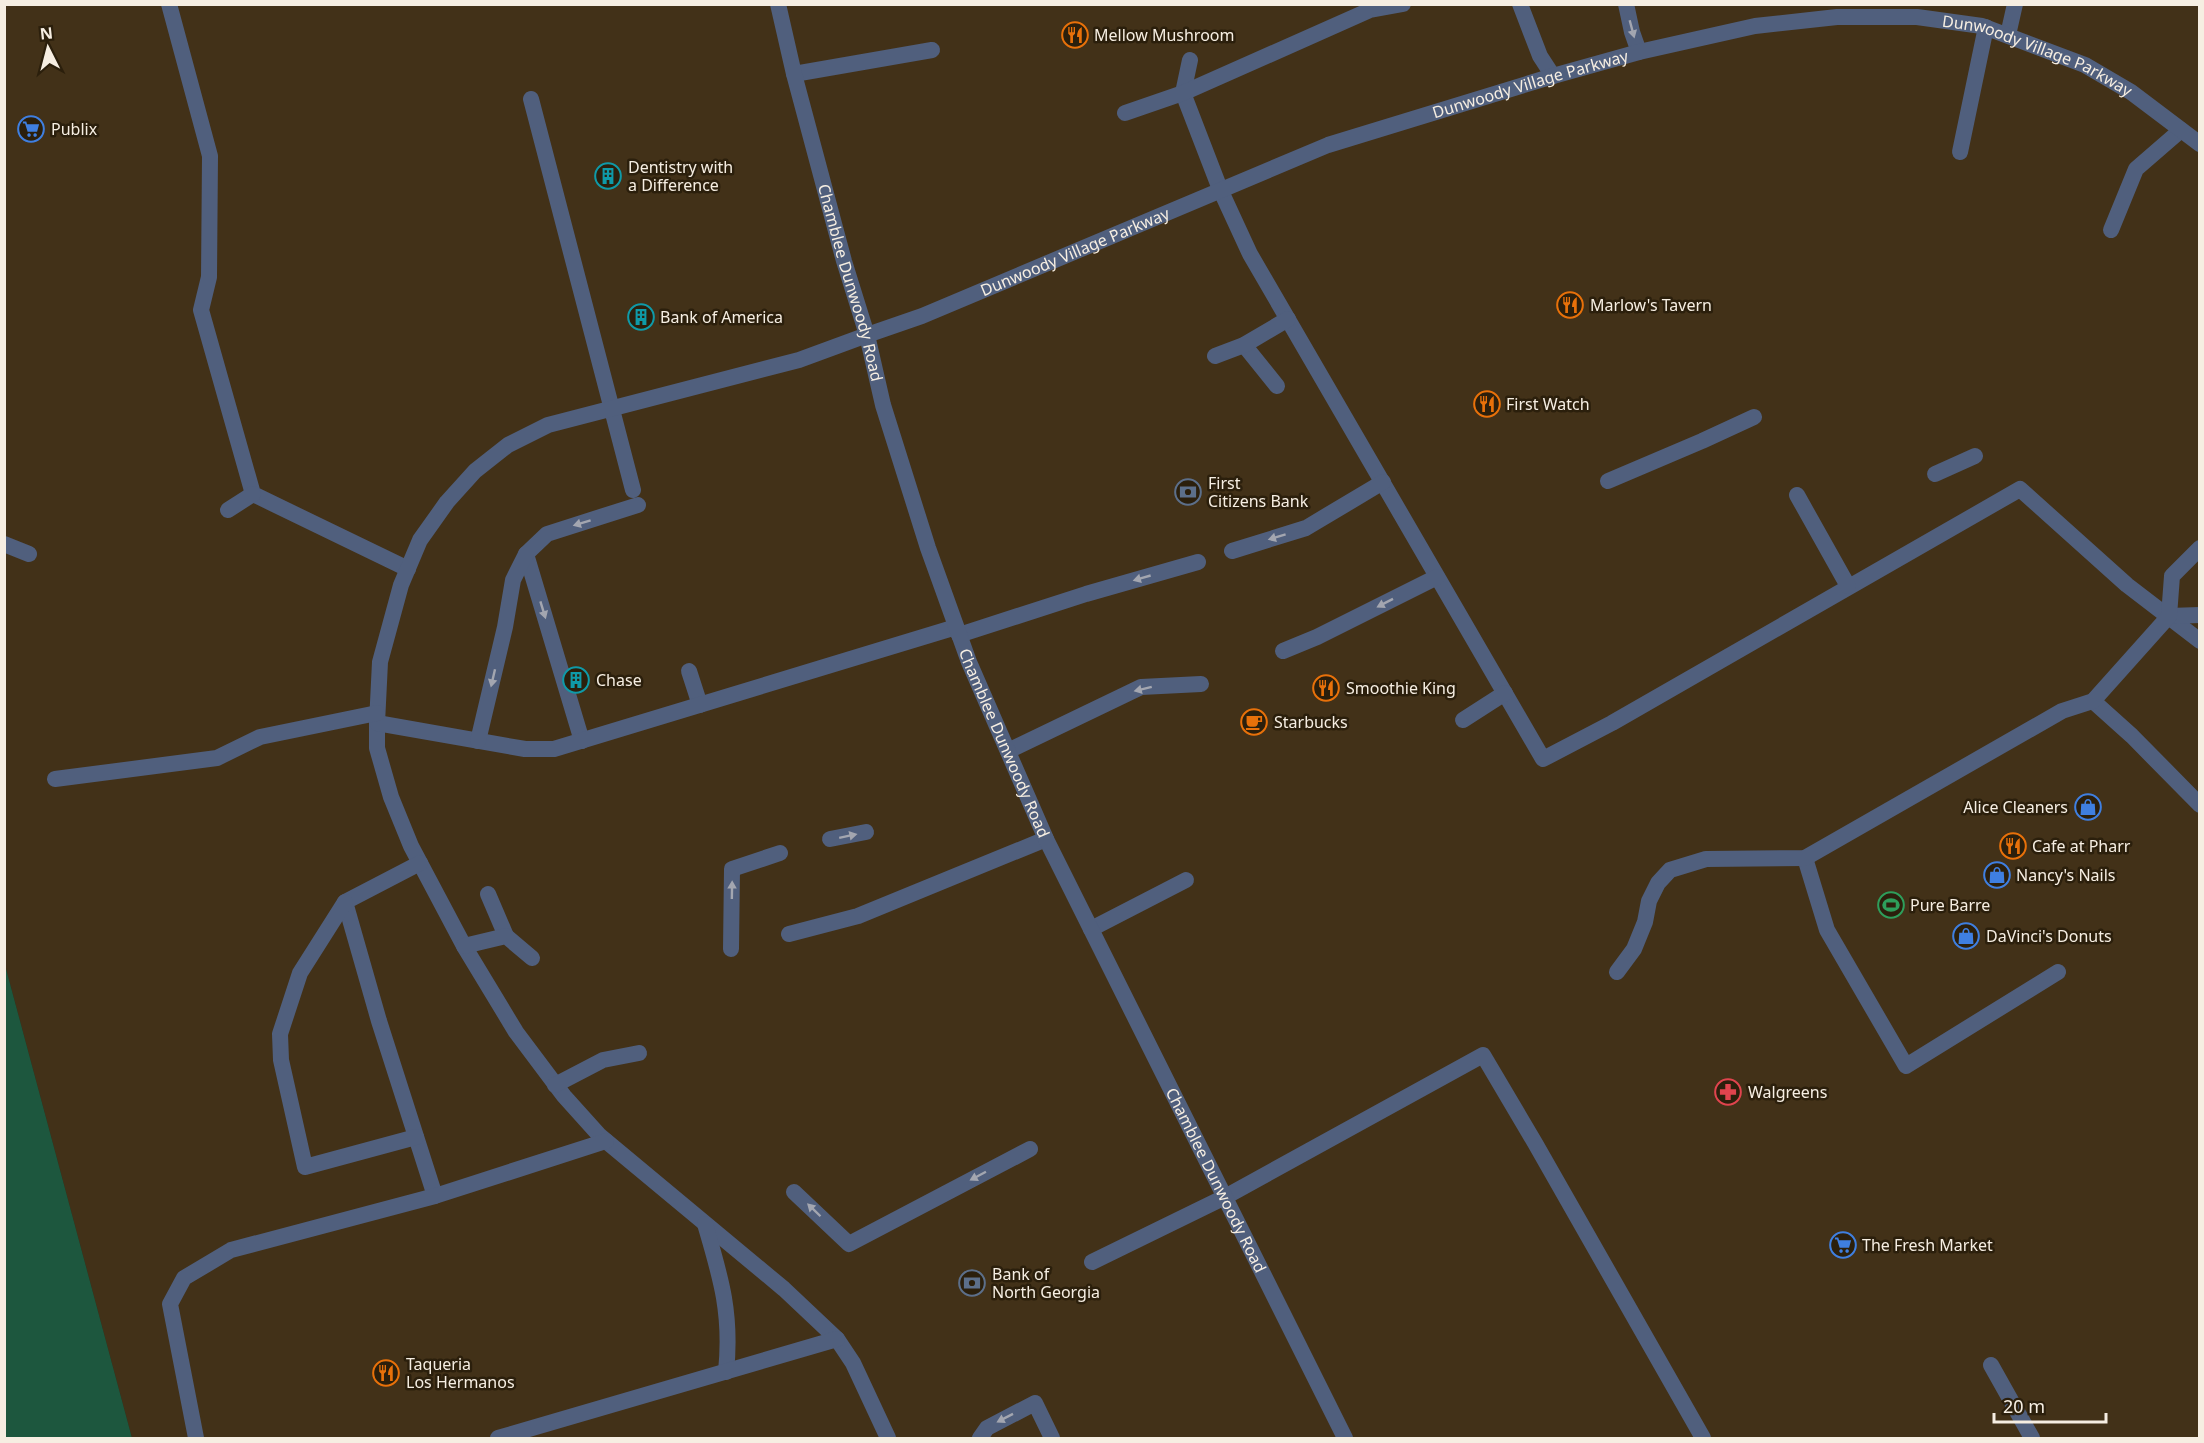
<svg xmlns="http://www.w3.org/2000/svg" width="2204" height="1443" font-family="'Noto Sans',sans-serif">
<rect width="100%" height="100%" fill="#352916"/>
<path fill="#423118" d="M 4,5 L 2199,5 L 2199,1438 L 132,1438 L 5,965 Z"/>
<path fill="#1d573e" d="M 4,965 L 5,965 L 132,1438 L 5,1438 Z"/>
<g fill="none" stroke-linecap="round" stroke-linejoin="round">
<g stroke="#505f7d" stroke-width="16">
<path d="M 169,4 L 210,156 L 209,277 L 201,310 L 253,494 L 408,569"/>
<path d="M 1520,4 L 1540,56 L 1553,76"/>
<path d="M 1626,4 L 1632,32 L 1639,52"/>
<path d="M 2008,35 L 2015,4"/>
<path d="M 1190,60 L 1183,93 L 1220,189 L 1250,254 L 1543,759 L 1612,723 L 2020,489 L 2127,585 L 2200,641"/>
<path d="M 794,74 L 932,50"/>
<path d="M 531,99 L 633,490"/>
<path d="M 1125,113 L 1183,93 L 1370,10 L 1403,4"/>
<path d="M 1960,152 L 1986,27"/>
<path d="M 2111,230 L 2136,169 L 2181,130"/>
<path d="M 867,335 L 799,360 L 548,425 L 508,445 L 475,471 L 447,502 L 420,540 L 401,585 L 380,662 L 377,723 L 377,748 L 391,797 L 411,846 L 464,946 L 516,1032 L 564,1096 L 600,1136 L 784,1289 L 837,1339 L 853,1363 L 888,1438"/>
<path d="M 1244,345 L 1277,386"/>
<path d="M 1215,356 L 1244,345 L 1288,319"/>
<path d="M 1935,474 L 1975,456"/>
<path d="M 1608,481 L 1702,441 L 1754,417"/>
<path d="M 1797,495 L 1848,586"/>
<path d="M 228,510 L 253,494"/>
<path d="M 4,544 L 29,554"/>
<path d="M 1232,551 L 1306,528 L 1383,482"/>
<path d="M 526,554 L 582,741"/>
<path d="M 2169,616 L 2200,615"/>
<path d="M 959,635 L 1086,594 L 1198,562"/>
<path d="M 1283,651 L 1317,637 L 1437,577"/>
<path d="M 689,671 L 700,705"/>
<path d="M 2093,701 L 2132,736 L 2200,805"/>
<path d="M 1463,720 L 1505,693"/>
<path d="M 377,723 L 525,749 L 554,749 L 956,627"/>
<path d="M 478,741 L 505,627 L 513,580 L 526,554 L 547,534 L 638,505"/>
<path d="M 1008,751 L 1141,687 L 1201,684"/>
<path d="M 55,779 L 217,758 L 260,737 L 377,713"/>
<path d="M 830,839 L 866,832"/>
<path d="M 1805,858 L 1827,930 L 1906,1066 L 2058,972"/>
<path d="M 420,863 L 345,902 L 379,1021 L 435,1196"/>
<path d="M 488,894 L 506,936"/>
<path d="M 345,902 L 300,973 L 280,1034 L 281,1060 L 305,1167 L 416,1137"/>
<path d="M 1091,929 L 1186,880"/>
<path d="M 789,934 L 858,916 L 1046,839"/>
<path d="M 464,946 L 506,936 L 532,958"/>
<path d="M 731,949 L 732,869 L 780,853"/>
<path d="M 1617,972 L 1634,949 L 1645,922 L 1649,901 L 1658,883 L 1670,870 L 1706,859 L 1805,858 L 2062,711 L 2093,701 L 2169,616 L 2172,576 L 2200,548"/>
<path d="M 555,1085 L 603,1060 L 639,1053"/>
<path d="M 794,1192 L 849,1244 L 1030,1149"/>
<path d="M 705,1224 C 721,1278 732,1314 726,1372"/>
<path d="M 1092,1262 L 1225,1197 L 1483,1055 L 1535,1143 L 1703,1438"/>
<path d="M 1991,1365 L 2032,1438"/>
<path d="M 196,1438 L 170,1304 L 184,1278 L 231,1250 L 435,1196 L 606,1141"/>
<path d="M 498,1438 L 837,1339"/>
<path d="M 980,1438 L 987,1428 L 1035,1403 L 1052,1438"/>
</g>
<g stroke="#505f7d" stroke-width="16">
<path id="s1" d="M 778,4 L 794,74 L 844,261 L 867,335 L 883,405 L 928,548 L 969,662 L 1046,839 L 1345,1438"/>
<path id="s2" d="M 867,335 L 922,316 L 1328,145 L 1553,76 L 1639,52 L 1755,26 L 1837,17 L 1917,17 L 1982,26 L 2085,65 L 2131,92 L 2200,144"/>
</g>
</g>
<defs><path id="oneway-solid" d="M-6-.8H1V-3.2L6.5 0L1 3.2V.8H-6Z" transform="scale(1.5)"/></defs>
<g fill="#a3a6b0">
<use href="#oneway-solid" transform="translate(1632 29) rotate(75)"/>
<use href="#oneway-solid" transform="translate(582 523) rotate(163)"/>
<use href="#oneway-solid" transform="translate(1277 537) rotate(163)"/>
<use href="#oneway-solid" transform="translate(1142 578) rotate(164)"/>
<use href="#oneway-solid" transform="translate(1385 603) rotate(153)"/>
<use href="#oneway-solid" transform="translate(543 610) rotate(73)"/>
<use href="#oneway-solid" transform="translate(493 678) rotate(103)"/>
<use href="#oneway-solid" transform="translate(1143 689) rotate(166)"/>
<use href="#oneway-solid" transform="translate(848 836) rotate(-12)"/>
<use href="#oneway-solid" transform="translate(732 890) rotate(-89)"/>
<use href="#oneway-solid" transform="translate(978 1176) rotate(152)"/>
<use href="#oneway-solid" transform="translate(814 1210) rotate(-136)"/>
<use href="#oneway-solid" transform="translate(1005 1418) rotate(153)"/>
</g>
<defs>
<g id="restaurant-ring" transform="scale(1.35)"><circle r="9.5" fill="#2b1f0c" stroke="#e8710a" stroke-width="1.5"/><path d="M-5-6h1v4h1v-4h1v4h1v-4h1v5L-1.5 .5V6h-2V.5L-5-1ZM5-6V6H3V1.5H1.5Q1.5-4 5-6Z" fill="#e8710a"/></g>
<g id="supermarket-ring" transform="scale(1.35)"><circle r="9.5" fill="#2b1f0c" stroke="#3f7fe0" stroke-width="1.5"/><path d="M-6-5.5h2.5l.6 2H6L4.5 2H-2.5L-4.4-4H-6ZM-1.5 3.2a1.3 1.3 0 1 0 .1 0ZM3 3.2a1.3 1.3 0 1 0 .1 0Z" fill="#3f7fe0"/></g>
<g id="building-ring" transform="scale(1.35)"><circle r="9.5" fill="#2b1f0c" stroke="#0f9aa8" stroke-width="1.5"/><path d="M-4-6H4V6H1V3H-1V6H-4ZM-2.5-4.3h1.7v1.8h-1.7ZM.8-4.3h1.7v1.8H.8ZM-2.5-1h1.7V.8h-1.7ZM.8-1h1.7V.8H.8Z" fill="#0f9aa8"/></g>
<g id="bank-ring" transform="scale(1.35)"><circle r="9.5" fill="#2b1f0c" stroke="#5c6f8a" stroke-width="1.5"/><path d="M-6-4H6V4H-6ZM0-2.3a2.3 2.3 0 1 0 0 4.6a2.3 2.3 0 1 0 0-4.6Z" fill="#5c6f8a"/></g>
<g id="cafe-ring" transform="scale(1.35)"><circle r="9.5" fill="#2b1f0c" stroke="#e8710a" stroke-width="1.5"/><path d="M-5.5-4.5H6V0H3Q3 3.5 0 3.5H-2.5Q-5.5 3.5-5.5 0ZM3-3.2v2h1.7v-2ZM-6 4.5H4V6H-6Z" fill="#e8710a"/></g>
<g id="shop-ring" transform="scale(1.35)"><circle r="9.5" fill="#2b1f0c" stroke="#3f7fe0" stroke-width="1.5"/><path d="M-5-2.5h2.3a2.7 3.5 0 0 1 5.4 0H5L5.5 6h-11ZM-1.5-2.5h3a1.5 2.3 0 0 0-3 0Z" fill="#3f7fe0"/></g>
<g id="stadium-ring" transform="scale(1.35)"><circle r="9.5" fill="#2b1f0c" stroke="#2e9e5b" stroke-width="1.5"/><path d="M0-5a6.5 5 0 1 0 0 10a6.5 5 0 1 0 0-10ZM-3.5-1.8h7v3.6h-7Z" fill="#2e9e5b"/></g>
<g id="pharmacy-ring" transform="scale(1.35)"><circle r="9.5" fill="#2b1f0c" stroke="#e0444e" stroke-width="1.5"/><path d="M-2-6h4v4h4v4h-4v4h-4v-4h-4v-4h4Z" fill="#e0444e"/></g>
</defs>
<g fill-rule="evenodd">
<use href="#restaurant-ring" x="1075" y="35"/>
<use href="#supermarket-ring" x="31" y="129"/>
<use href="#building-ring" x="608" y="176"/>
<use href="#restaurant-ring" x="1570" y="305"/>
<use href="#building-ring" x="641" y="317"/>
<use href="#restaurant-ring" x="1487" y="404"/>
<use href="#bank-ring" x="1188" y="492"/>
<use href="#building-ring" x="576" y="680"/>
<use href="#restaurant-ring" x="1326" y="688"/>
<use href="#cafe-ring" x="1254" y="722"/>
<use href="#shop-ring" x="2088" y="807"/>
<use href="#restaurant-ring" x="2013" y="846"/>
<use href="#shop-ring" x="1997" y="875"/>
<use href="#stadium-ring" x="1891" y="905"/>
<use href="#shop-ring" x="1966" y="936"/>
<use href="#pharmacy-ring" x="1728" y="1092"/>
<use href="#supermarket-ring" x="1843" y="1245"/>
<use href="#bank-ring" x="972" y="1283"/>
<use href="#restaurant-ring" x="386" y="1373"/>
</g>
<g text-anchor="middle" stroke-width="5" stroke-linejoin="round" paint-order="stroke">
<g font-size="16" fill="#f6eee2" stroke="#2b1f0c" text-anchor="start">
<text x="1094" y="41">Mellow Mushroom</text>
<text x="51" y="135">Publix</text>
<text x="628" y="173">Dentistry with<tspan x="628" dy="18">a Difference</tspan></text>
<text x="1590" y="311">Marlow's Tavern</text>
<text x="660" y="323">Bank of America</text>
<text x="1506" y="410">First Watch</text>
<text x="1208" y="489">First<tspan x="1208" dy="18">Citizens Bank</tspan></text>
<text x="596" y="686">Chase</text>
<text x="1346" y="694">Smoothie King</text>
<text x="1274" y="728">Starbucks</text>
<text x="2068" y="813" text-anchor="end">Alice Cleaners</text>
<text x="2032" y="852">Cafe at Pharr</text>
<text x="2016" y="881">Nancy's Nails</text>
<text x="1910" y="911">Pure Barre</text>
<text x="1986" y="942">DaVinci's Donuts</text>
<text x="1748" y="1098">Walgreens</text>
<text x="1862" y="1251">The Fresh Market</text>
<text x="992" y="1280">Bank of<tspan x="992" dy="18">North Georgia</tspan></text>
<text x="406" y="1370">Taqueria<tspan x="406" dy="18">Los Hermanos</tspan></text>
</g>
<g font-size="16" fill="#f6eee2" stroke="#2b1f0c">
<text dy="6" stroke="none"><textPath href="#s2" startOffset="1232">Dunwoody Village Parkway</textPath></text>
<text dy="6" stroke="none"><textPath href="#s2" startOffset="710">Dunwoody Village Parkway</textPath></text>
<text dy="6" stroke="none"><textPath href="#s2" startOffset="224">Dunwoody Village Parkway</textPath></text>
<text dy="6" stroke="none"><textPath href="#s1" startOffset="288">Chamblee Dunwoody Road</textPath></text>
<text dy="6" stroke="none"><textPath href="#s1" startOffset="774">Chamblee Dunwoody Road</textPath></text>
<text dy="6" stroke="none"><textPath href="#s1" startOffset="1260">Chamblee Dunwoody Road</textPath></text>
</g>
</g>
<rect width="2204" height="1443" fill="none" stroke="#f6eee2" stroke-width="12"/>
<g transform="translate(48 48) rotate(354)" stroke="#2b1f0c" stroke-width="4.5" paint-order="stroke">
<path d="M0-4.5L10 22L0 15L-10 22Z" fill="#f6eee2"/>
<text y="-9" font-size="16" font-weight="bold" text-anchor="middle" fill="#f6eee2">N</text>
</g>
<path d="M1994 1413v9h112v-9" fill="none" stroke="#f6eee2" stroke-width="3"/>
<text x="2003" y="1413" font-size="18" fill="#f6eee2" stroke="#2b1f0c" stroke-width="4.5" paint-order="stroke">20 m</text>
</svg>
